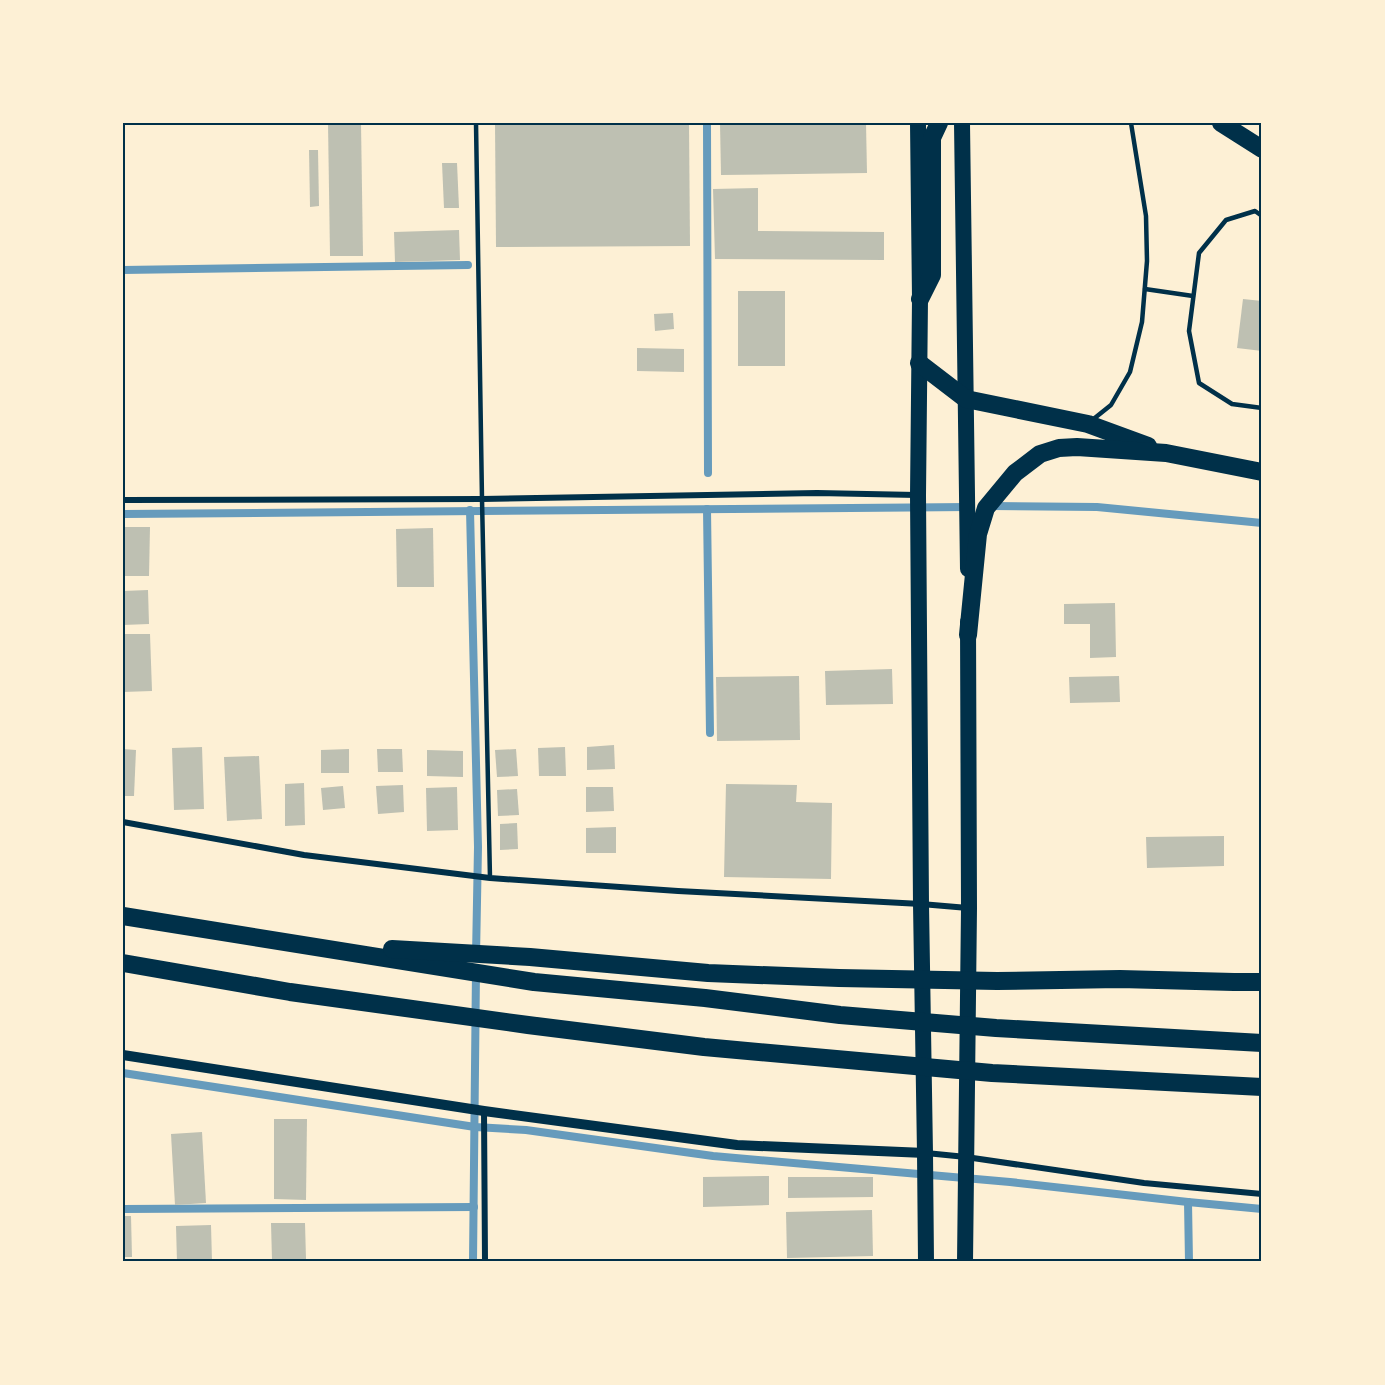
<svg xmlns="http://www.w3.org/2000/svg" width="1385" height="1385" font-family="Manrope,sans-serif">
<rect width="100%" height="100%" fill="#fdf0d5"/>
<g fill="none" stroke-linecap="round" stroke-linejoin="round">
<g stroke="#669bbc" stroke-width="8">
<path d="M 707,123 L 708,473"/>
<path d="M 123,270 L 468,265"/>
<path d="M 990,506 L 1097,507 L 1262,523"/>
<path d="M 707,509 L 710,733"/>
<path d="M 470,510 L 478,847 L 476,956"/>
<path d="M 123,514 L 969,507"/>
<path d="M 123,1073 L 475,1127 L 526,1130 L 713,1156 L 1010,1182 L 1188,1202 L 1262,1209"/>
<path d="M 1188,1202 L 1189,1262"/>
<path d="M 123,1209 L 474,1207"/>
<path d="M 473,1262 L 476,971"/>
</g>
</g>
<g fill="#bec0b2">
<path d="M 328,123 L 361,123 L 363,256 L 330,256 Z"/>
<path d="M 495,123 L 689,123 L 690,246 L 496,247 Z"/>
<path d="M 720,123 L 866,123 L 867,173 L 721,175 Z"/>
<path d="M 309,150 L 318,150 L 319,206 L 310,207 Z"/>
<path d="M 442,163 L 457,163 L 459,208 L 444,208 Z"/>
<path d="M 758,188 L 758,231 L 884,232 L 884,260 L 715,259 L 713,189 Z"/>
<path d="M 459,230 L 460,260 L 395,262 L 394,232 Z"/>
<rect x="738" y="291" width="47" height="75"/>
<path d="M 1243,299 L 1262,301 L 1262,351 L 1237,348 Z"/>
<path d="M 673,313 L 674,329 L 655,331 L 654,314 Z"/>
<path d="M 637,348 L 684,349 L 684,372 L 637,371 Z"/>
<path d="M 123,527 L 150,527 L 149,576 L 123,576 Z"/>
<path d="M 433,528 L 434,587 L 397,587 L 396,529 Z"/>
<path d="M 148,590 L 149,624 L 123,625 L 123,591 Z"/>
<path d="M 1115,603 L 1116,657 L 1090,658 L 1090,624 L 1064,624 L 1064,604 Z"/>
<path d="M 123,634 L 150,634 L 152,691 L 123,692 Z"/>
<path d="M 892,669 L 893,704 L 826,705 L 825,671 Z"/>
<path d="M 799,676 L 800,740 L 717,741 L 716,677 Z"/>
<path d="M 1119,676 L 1120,702 L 1070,703 L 1069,677 Z"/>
<path d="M 614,745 L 615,769 L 587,770 L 587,747 Z"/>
<path d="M 202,747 L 204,809 L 174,810 L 172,748 Z"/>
<path d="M 565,747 L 566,776 L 539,776 L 538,748 Z"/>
<path d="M 123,749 L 136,750 L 134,796 L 123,796 Z"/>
<path d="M 349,749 L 349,773 L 321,773 L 321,750 Z"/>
<path d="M 377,749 L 402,749 L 403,772 L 378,772 Z"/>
<path d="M 516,749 L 518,776 L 497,777 L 495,750 Z"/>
<path d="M 427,750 L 463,751 L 463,777 L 427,776 Z"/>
<path d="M 259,756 L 262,819 L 227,821 L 224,757 Z"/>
<path d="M 304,783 L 305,825 L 285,826 L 285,784 Z"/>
<path d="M 726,784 L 797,785 L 796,802 L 832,803 L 831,879 L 724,877 Z"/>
<path d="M 403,785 L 404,812 L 378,814 L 376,786 Z"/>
<path d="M 343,786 L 345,808 L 323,810 L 321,788 Z"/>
<path d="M 457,787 L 458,830 L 427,831 L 426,788 Z"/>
<path d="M 586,787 L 613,787 L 614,811 L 586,812 Z"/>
<path d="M 517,789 L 519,815 L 498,816 L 497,790 Z"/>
<path d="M 517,823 L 518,849 L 500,850 L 500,824 Z"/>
<path d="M 616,827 L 616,853 L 586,853 L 586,828 Z"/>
<path d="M 1224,836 L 1224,866 L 1147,868 L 1146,837 Z"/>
<path d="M 274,1119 L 307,1119 L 306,1200 L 274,1199 Z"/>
<path d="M 202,1132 L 206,1203 L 175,1205 L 171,1134 Z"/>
<path d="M 769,1176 L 769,1205 L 703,1207 L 703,1177 Z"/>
<path d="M 788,1177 L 873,1177 L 873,1197 L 788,1198 Z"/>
<path d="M 872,1210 L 873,1256 L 787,1258 L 786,1212 Z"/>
<path d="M 123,1216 L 131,1216 L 132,1257 L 123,1257 Z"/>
<path d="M 271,1223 L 305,1223 L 306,1259 L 272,1260 Z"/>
<path d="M 211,1225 L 212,1261 L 177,1262 L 176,1226 Z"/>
</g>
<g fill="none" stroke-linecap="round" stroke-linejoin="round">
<g stroke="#003049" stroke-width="4.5">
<path d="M 476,123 L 482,499 L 490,878"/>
<path d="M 1262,216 L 1255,211 L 1226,220 L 1199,253 L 1189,331 L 1199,383 L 1232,404 L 1262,408"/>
<path d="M 1145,289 L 1193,296"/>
<path d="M 1091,421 L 1111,405 L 1130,372 L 1142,322 L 1147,261 L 1146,216 L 1131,123"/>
</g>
<g stroke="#003049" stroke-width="6">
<path d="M 123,500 L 482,499 L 817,493 L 917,495"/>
<path d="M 123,822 L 304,855 L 490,878 L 678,891 L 921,904 L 968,908"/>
<path d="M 484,1111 L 485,1262"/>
<path d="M 926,1153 L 966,1157 L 1144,1183 L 1262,1194"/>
</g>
<path stroke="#003049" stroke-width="10" d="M 123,1055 L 484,1111 L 737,1145 L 925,1153"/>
<g stroke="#003049" stroke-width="16">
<path d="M 918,123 L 920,299 L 918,495 L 921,904 L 925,1153 L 926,1262"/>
<path d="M 962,123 L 968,569"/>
<path d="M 965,1262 L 969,908 L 968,622"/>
</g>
<g stroke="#003049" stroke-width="18">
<path d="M 1221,123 L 1262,149"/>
<path d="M 920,299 L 932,275 L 932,138 L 939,123"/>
<path d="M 919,363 L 966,399 L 1088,424 L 1148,446"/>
<path d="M 968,635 L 978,534 L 986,508 L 1015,473 L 1040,454 L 1059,448 L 1077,447 L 1166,453 L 1262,472"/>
<path d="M 123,916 L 534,982 L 705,998 L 840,1015 L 996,1028 L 1262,1043"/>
<path d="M 392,949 L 530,957 L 708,973 L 839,978 L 997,981 L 1120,979 L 1234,982 L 1262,982"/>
<path d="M 123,963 L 290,992 L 528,1025 L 704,1047 L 992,1073 L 1262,1087"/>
</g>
</g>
<rect width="1385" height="1385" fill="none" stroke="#fdf0d5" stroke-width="249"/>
<rect x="124" y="124" width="1136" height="1136" fill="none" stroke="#003049" stroke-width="2"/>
</svg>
